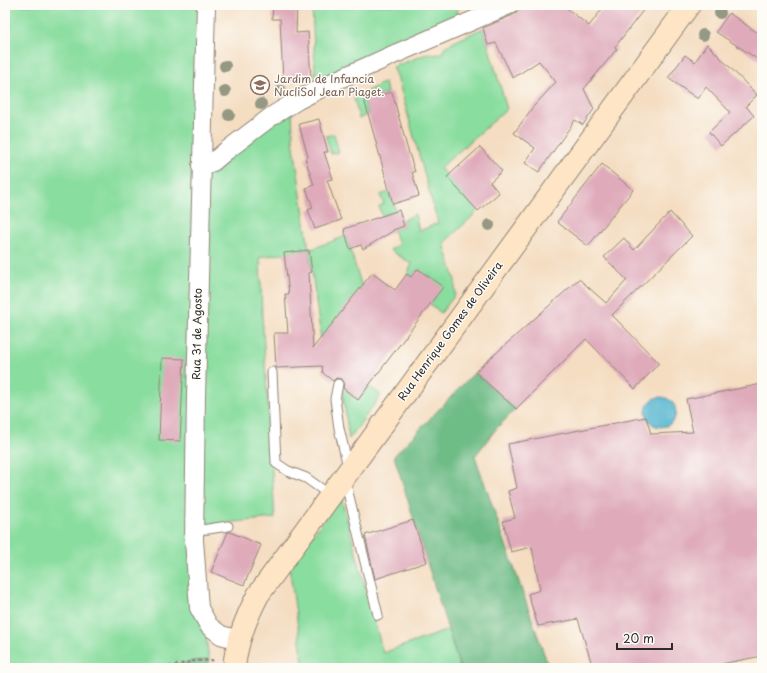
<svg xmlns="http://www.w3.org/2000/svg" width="767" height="673" font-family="'Playpen Sans',sans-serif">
<rect width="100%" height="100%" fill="#fdfcf7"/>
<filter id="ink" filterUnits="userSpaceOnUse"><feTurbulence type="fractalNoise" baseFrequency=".025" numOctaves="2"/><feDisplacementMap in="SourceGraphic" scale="8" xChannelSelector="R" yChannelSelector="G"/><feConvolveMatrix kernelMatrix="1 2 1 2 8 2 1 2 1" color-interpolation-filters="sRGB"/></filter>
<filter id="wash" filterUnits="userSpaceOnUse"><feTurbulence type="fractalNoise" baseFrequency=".012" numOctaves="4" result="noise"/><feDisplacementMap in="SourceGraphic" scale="16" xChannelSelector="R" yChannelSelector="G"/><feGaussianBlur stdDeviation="0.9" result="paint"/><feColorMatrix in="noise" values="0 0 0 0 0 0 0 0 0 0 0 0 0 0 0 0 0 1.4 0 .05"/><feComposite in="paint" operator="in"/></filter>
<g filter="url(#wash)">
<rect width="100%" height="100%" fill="#f4ddc1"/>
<g fill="#89dd9f" stroke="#5a8465">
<path d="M 5,5 L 204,5 L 201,166 L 292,104 L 293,139 L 309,250 L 346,236 L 362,287 L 321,339 L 309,250 L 260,257 L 262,315 L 275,518 L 206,525 L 194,540 L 209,660 L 195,661 L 163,668 L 5,668 Z"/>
<path d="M 312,5 L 458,5 L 457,27 L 316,91 Z"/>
<path d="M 483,28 L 507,109 L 440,168 L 478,211 L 444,243 L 455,280 L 455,295 L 441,313 L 430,304 L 442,287 L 418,269 L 411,277 L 407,274 L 412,264 L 390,250 L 399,244 L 393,230 L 404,226 L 402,221 L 415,214 L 419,231 L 438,223 L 397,76 L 393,67 L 429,53 L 435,55 L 443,52 L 444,47 Z"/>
<path d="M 385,82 L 387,93 L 364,99 L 368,114 L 359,119 L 354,98 Z"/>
<path d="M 334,134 L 339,152 L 331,154 L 326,136 Z"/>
<path d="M 389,192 L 396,211 L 382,216 L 379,206 L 384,204 L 380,195 Z"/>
<path d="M 369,386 L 381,395 L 349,439 L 342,387 L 358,400 Z"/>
<path d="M 341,497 L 383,653 L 448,630 L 460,668 L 304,668 L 289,566 Z"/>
</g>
<g fill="#6ebc86" stroke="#4c7458">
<path d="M 475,372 L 516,409 L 496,429 L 475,456 L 549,668 L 460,668 L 394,456 Z"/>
<path d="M 209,660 L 209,668 L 163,668 L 195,661 Z"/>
</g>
<circle fill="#4fb3ce" stroke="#3d6f7c" cx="661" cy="412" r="15"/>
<g id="blocks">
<g fill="#dfabbb">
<path d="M 273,5 L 297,5 L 296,33 L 308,32 L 311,78 L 283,80 L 280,19 L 272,19 Z"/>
<path d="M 529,5 L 563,5 L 589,26 L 605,5 L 647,5 L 615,47 L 617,49 L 584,89 L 594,109 L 583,125 L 575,120 L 539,172 L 525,163 L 535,148 L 514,133 L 533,107 L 556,82 L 539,61 L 513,78 L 496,43 L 488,45 L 483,28 L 513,15 Z"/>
<path d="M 729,13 L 762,36 L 762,62 L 716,32 Z"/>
<path d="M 707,44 L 757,95 L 746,106 L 754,116 L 721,146 L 709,132 L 730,112 L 706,87 L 698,99 L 668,78 L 685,55 L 695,62 Z"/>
<path d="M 392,92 L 407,147 L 415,172 L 412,172 L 419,196 L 393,204 L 364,99 Z"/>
<path d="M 319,119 L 328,152 L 324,152 L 333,179 L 327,180 L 341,220 L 315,229 L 308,210 L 313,208 L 306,188 L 314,185 L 305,158 L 308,157 L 299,124 Z"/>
<path d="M 480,147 L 502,171 L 490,182 L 499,193 L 478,211 L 447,177 Z"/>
<path d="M 602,164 L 633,190 L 588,246 L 557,222 Z"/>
<path d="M 399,210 L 404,226 L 393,230 L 393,231 L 363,249 L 361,245 L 350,249 L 344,229 Z"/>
<path d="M 670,212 L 692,236 L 612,315 L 659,363 L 635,389 L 586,339 L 516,409 L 475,372 L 579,279 L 606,303 L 627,280 L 604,257 L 624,238 L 634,250 Z"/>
<path d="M 309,250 L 312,272 L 309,273 L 313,348 L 372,273 L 395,290 L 407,274 L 411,277 L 418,269 L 443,287 L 358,400 L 343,388 L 344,382 L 342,379 L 336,378 L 333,381 L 323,373 L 322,366 L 276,368 L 274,333 L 288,333 L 285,294 L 289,294 L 284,253 Z"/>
<path d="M 162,358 L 184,359 L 180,441 L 159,440 Z"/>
<path d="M 762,384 L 762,656 L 700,668 L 593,668 L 578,619 L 538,626 L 528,594 L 540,590 L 532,547 L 511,552 L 503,521 L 515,518 L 508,491 L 517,488 L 508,444 L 646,417 L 651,434 L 693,432 L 686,399 Z"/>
<path d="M 413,520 L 427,562 L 375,579 L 365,535 Z"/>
<path d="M 228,532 L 230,532 L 261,545 L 244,585 L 211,572 Z"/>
</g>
</g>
</g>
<g filter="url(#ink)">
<use href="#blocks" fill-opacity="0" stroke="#908476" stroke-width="1"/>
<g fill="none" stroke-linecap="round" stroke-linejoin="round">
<g stroke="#908476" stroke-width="11">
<g id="lane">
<path d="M 272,372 L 276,463 L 288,471 L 306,478 L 330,495"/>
<path d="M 338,384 L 335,399 L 339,428 L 348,467"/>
<path d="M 345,480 L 378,615"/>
<path d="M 195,531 L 228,526"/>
</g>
</g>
<g stroke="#908476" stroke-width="20">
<g id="street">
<path d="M 206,5 L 196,397 L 194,540 L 199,608 L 209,626 L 221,635 L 239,640"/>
<path d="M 201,166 L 213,162 L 226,151 L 272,116 L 298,100 L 337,80 L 395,54 L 509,5"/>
</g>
</g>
<g stroke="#908476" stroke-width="24">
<path id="secondary" d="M 234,668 C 236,642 246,618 258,595 L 689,5"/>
</g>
<path stroke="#908476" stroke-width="2.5" stroke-dasharray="3 3" stroke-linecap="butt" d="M 163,668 L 195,661 L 216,660"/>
<use href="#lane" stroke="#fff" stroke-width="9"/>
<use href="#street" stroke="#fff" stroke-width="18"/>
<use href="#secondary" stroke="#fde5c5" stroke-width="22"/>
</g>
<g fill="#959882">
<circle cx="720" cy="13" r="6"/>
<circle cx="703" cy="35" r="6"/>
<circle cx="225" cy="66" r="6"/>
<circle cx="225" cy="91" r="6"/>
<circle cx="281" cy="91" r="6"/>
<circle cx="261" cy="104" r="6"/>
<circle cx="229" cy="115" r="6"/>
<circle cx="489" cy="225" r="6"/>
</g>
</g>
<defs>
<g id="school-ring" transform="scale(1)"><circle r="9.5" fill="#fdfcf7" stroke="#8d6e63" stroke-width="1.5"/><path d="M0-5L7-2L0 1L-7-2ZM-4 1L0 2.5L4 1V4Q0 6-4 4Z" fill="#8d6e63"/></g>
</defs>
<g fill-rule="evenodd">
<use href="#school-ring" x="260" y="85"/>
</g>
<g text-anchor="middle" stroke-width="3" stroke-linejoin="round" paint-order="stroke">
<g font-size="11" fill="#785e54" stroke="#fdfcf7" text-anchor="start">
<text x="274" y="83">Jardim de Infancia<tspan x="274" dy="13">NucliSol Jean Piaget.</tspan></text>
</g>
<g font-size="11" fill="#2b2b2b" stroke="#fdfcf7">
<text transform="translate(450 331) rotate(-54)" y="4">Rua Henrique Gomes de Oliveira</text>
<text transform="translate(197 334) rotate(-89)" y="4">Rua 31 de Agosto</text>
</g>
</g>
<rect width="767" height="673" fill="none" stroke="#fdfcf7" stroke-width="20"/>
<path d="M617 643v6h55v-6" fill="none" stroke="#2b2b2b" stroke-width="2"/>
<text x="623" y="643" font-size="12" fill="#2b2b2b" stroke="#fdfcf7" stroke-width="3" paint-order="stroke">20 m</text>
</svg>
